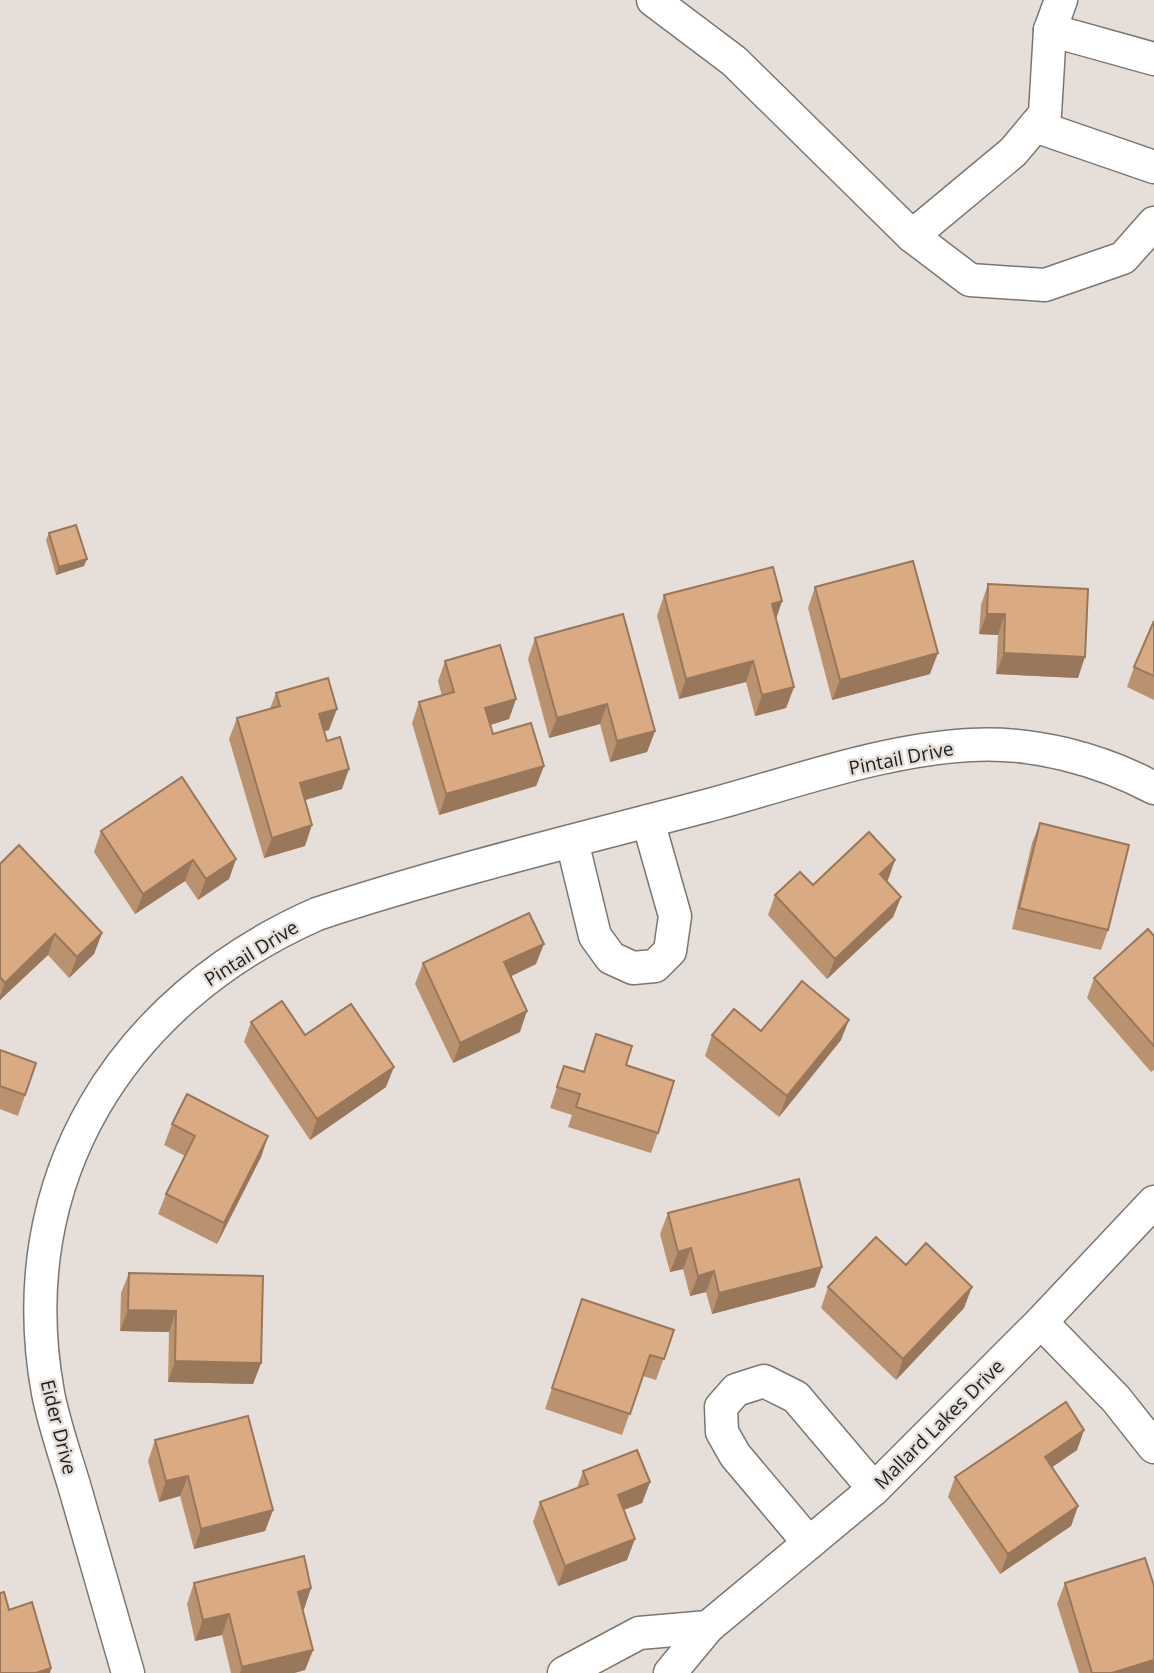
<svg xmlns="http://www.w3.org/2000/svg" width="1154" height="1673" font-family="'Open Sans',sans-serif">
<rect width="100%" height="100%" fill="#e5ded9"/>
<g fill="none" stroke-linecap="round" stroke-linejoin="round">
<g stroke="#7c7671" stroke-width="35">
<g id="minor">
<path d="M 653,0 L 734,61 L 912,236 L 970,280 L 1045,285 L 1123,258 L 1154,223"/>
<path d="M 1050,30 L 1154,59"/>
<path d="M 1035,126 L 1154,167"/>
<path d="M 912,236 L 1013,152 L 1045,114 L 1050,30 L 1061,0"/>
<path d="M 572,841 L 595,936 L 611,958 L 633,968 L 655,966 L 670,951 L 675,916 L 648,821"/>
<path d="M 1041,1322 L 1116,1399 L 1154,1447"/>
<path d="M 809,1543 L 735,1455 L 722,1432 L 721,1407 L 736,1390 L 764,1381 L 796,1397 L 874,1489"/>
<path d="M 128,1673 C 110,1610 92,1548 74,1485 C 65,1455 54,1424 48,1393 C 9,1179 122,1000 317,914 C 445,872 576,840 706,806 C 792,783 881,750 970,745 C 1032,741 1100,759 1154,788"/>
<path d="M 564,1673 L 639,1633 L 708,1627"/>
<path d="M 670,1673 L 708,1627 L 874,1489 L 1041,1322 L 1154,1202"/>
</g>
</g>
<use href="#minor" stroke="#fff" stroke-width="32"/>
</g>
<g fill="#bb9270">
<path d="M 49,533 L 84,566 L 56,575 L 46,540 Z"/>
<path d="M 988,584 L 1078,678 L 996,674 L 998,635 L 979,634 L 981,605 Z"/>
<path d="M 815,587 L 930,674 L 832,700 L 808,608 Z"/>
<path d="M 664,595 L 782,601 L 776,619 L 794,687 L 786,708 L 755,716 L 746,682 L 679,699 L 657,616 Z"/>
<path d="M 1154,621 L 1154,700 L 1127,687 L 1134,667 Z"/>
<path d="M 535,638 L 655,731 L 647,752 L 610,762 L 600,724 L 549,738 L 528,659 Z"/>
<path d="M 445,661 L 516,699 L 509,719 L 490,725 L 493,734 L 544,766 L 536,786 L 439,815 L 412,723 L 419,702 L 442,696 L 438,681 Z"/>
<path d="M 276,693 L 329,730 L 324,731 L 342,789 L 305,800 L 305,846 L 264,858 L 229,739 L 237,718 L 270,709 Z"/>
<path d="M 1040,823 L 1108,930 L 1101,950 L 1012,929 L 1032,843 Z"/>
<path d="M 101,831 L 236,859 L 229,879 L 198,900 L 185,881 L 135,914 L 94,852 Z"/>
<path d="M 0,864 L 102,933 L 94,954 L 69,978 L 48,955 L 0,1000 Z"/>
<path d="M 888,880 L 886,881 L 901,897 L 893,917 L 827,979 L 768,915 L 775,895 L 813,885 Z"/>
<path d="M 1154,936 L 1154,1070 L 1151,1072 L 1087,998 L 1094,978 Z"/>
<path d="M 423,963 L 536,964 L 511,976 L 520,1032 L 453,1063 L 415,984 Z"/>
<path d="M 251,1022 L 386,1087 L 310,1140 L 244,1042 Z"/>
<path d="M 761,1031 L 841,1040 L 779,1117 L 705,1056 L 712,1035 Z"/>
<path d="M 596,1034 L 626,1065 L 658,1133 L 651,1153 L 568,1127 L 572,1115 L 550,1108 L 564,1066 L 583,1072 Z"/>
<path d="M 0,1050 L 36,1063 L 18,1116 L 0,1109 Z"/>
<path d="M 172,1124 L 268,1136 L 261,1157 L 217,1244 L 158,1214 L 166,1194 L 185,1156 L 164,1145 Z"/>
<path d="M 668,1213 L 815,1287 L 712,1314 L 706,1292 L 690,1296 L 683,1269 L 670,1272 L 660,1234 Z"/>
<path d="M 906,1265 L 964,1308 L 896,1380 L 821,1308 L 828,1287 Z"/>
<path d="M 129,1273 L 261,1363 L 253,1384 L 168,1382 L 169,1332 L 120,1331 L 121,1293 Z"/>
<path d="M 582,1299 L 674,1330 L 656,1380 L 643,1376 L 622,1435 L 545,1409 Z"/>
<path d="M 1084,1430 L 1077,1450 L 1052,1467 L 1078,1506 L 1071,1526 L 1000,1574 L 948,1497 L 955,1477 Z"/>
<path d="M 155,1440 L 273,1510 L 265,1531 L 194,1549 L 180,1496 L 159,1502 L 148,1461 Z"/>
<path d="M 583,1471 L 650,1482 L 642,1503 L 624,1510 L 627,1560 L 558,1586 L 533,1522 L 540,1502 L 577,1488 Z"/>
<path d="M 194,1583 L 311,1588 L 304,1609 L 302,1609 L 313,1650 L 305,1670 L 294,1673 L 231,1673 L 222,1635 L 195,1641 L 187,1604 Z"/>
<path d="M 1065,1583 L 1154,1673 L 1079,1673 L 1057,1604 Z"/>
</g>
<g fill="#99775b">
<path d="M 87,559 L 84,566 L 56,575 L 59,567 Z"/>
<path d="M 782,601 L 775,622 L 772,604 Z"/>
<path d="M 987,614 L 1005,614 L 998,635 L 979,634 Z"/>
<path d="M 938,653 L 930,674 L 832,700 L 840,680 Z"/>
<path d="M 1004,653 L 1085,657 L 1078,678 L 996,674 Z"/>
<path d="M 753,661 L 746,682 L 679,699 L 686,679 Z"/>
<path d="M 794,687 L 786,708 L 755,716 L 762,695 Z"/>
<path d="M 516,699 L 509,719 L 478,729 L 485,708 Z"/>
<path d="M 607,704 L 600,724 L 549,738 L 557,718 Z"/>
<path d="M 337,709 L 329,730 L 311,735 L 319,714 Z"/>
<path d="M 655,731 L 647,752 L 610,762 L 617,741 Z"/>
<path d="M 544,766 L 536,786 L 439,815 L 446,794 Z"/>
<path d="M 349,769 L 342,789 L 292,804 L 300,783 Z"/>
<path d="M 312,825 L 305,846 L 264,858 L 272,838 Z"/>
<path d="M 236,859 L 229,879 L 198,900 L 206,879 Z"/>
<path d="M 193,860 L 185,881 L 135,914 L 143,894 Z"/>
<path d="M 895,860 L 888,880 L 872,895 L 880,874 Z"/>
<path d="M 901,897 L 893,917 L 827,979 L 835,959 Z"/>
<path d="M 102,933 L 94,954 L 69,978 L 77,957 Z"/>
<path d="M 55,934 L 48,955 L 0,1000 L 0,996 L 5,983 Z"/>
<path d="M 544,944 L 536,964 L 497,983 L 504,962 Z"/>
<path d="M 527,1011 L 520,1032 L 453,1063 L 460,1043 Z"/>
<path d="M 849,1020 L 841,1040 L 779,1117 L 787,1096 Z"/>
<path d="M 394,1067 L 386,1087 L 310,1140 L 317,1119 Z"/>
<path d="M 268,1136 L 261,1157 L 217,1244 L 224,1223 Z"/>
<path d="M 691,1248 L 683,1269 L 670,1272 L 678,1252 Z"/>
<path d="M 822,1267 L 815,1287 L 712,1314 L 719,1293 Z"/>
<path d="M 714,1271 L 706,1292 L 690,1296 L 698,1276 Z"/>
<path d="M 972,1287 L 964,1308 L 896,1380 L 903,1359 Z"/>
<path d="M 128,1310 L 176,1311 L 169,1332 L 120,1331 Z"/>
<path d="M 175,1361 L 261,1363 L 253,1384 L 168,1382 Z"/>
<path d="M 1084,1430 L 1077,1450 L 1038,1477 L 1045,1457 Z"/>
<path d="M 188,1476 L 180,1496 L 159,1502 L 166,1481 Z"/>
<path d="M 650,1482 L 642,1503 L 610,1515 L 618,1495 Z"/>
<path d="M 1078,1506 L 1071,1526 L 1000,1574 L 1008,1554 Z"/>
<path d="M 273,1510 L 265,1531 L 194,1549 L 201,1529 Z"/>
<path d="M 635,1539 L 627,1560 L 558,1586 L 565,1566 Z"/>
<path d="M 311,1588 L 304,1609 L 290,1612 L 298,1592 Z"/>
<path d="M 229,1614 L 222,1635 L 195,1641 L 203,1620 Z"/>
<path d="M 313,1650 L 305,1670 L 294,1673 L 240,1673 L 242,1667 Z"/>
<path d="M 1154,1660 L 1154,1673 L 1112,1673 Z"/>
<path d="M 51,1668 L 50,1673 L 36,1673 Z"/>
</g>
<g fill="#daaa82" stroke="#99775b" stroke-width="2">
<path d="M 76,525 L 87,559 L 59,567 L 49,533 Z"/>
<path d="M 913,561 L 938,653 L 840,680 L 815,587 Z"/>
<path d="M 773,567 L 782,601 L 772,604 L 794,687 L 762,695 L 753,661 L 686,679 L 664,595 Z"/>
<path d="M 988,584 L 1088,589 L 1085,657 L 1004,653 L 1005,614 L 987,614 Z"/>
<path d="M 623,614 L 655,731 L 617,741 L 607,704 L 557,718 L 535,638 Z"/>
<path d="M 1154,621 L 1154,676 L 1134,667 Z"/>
<path d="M 500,645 L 516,699 L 485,708 L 493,734 L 531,723 L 544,766 L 446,794 L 419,702 L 454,692 L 445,661 Z"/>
<path d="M 328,678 L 337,709 L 319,714 L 327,741 L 340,737 L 349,769 L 300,783 L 312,825 L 272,838 L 237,718 L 280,706 L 276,693 Z"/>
<path d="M 182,777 L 236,859 L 206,879 L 193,860 L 143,894 L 101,831 Z"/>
<path d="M 1040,823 L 1129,845 L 1108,930 L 1019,908 Z"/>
<path d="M 869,832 L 895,860 L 880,874 L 901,897 L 835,959 L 775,895 L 800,872 L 813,885 Z"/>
<path d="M 19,845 L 102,933 L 77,957 L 55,934 L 5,983 L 0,977 L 0,864 Z"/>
<path d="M 529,913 L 544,944 L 504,962 L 527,1011 L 460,1043 L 423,963 Z"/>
<path d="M 1148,929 L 1154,936 L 1154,1046 L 1094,978 Z"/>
<path d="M 802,981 L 849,1020 L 787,1096 L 712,1035 L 734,1009 L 761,1031 Z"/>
<path d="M 282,1001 L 305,1035 L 351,1004 L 394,1067 L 317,1119 L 251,1022 Z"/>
<path d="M 596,1034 L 632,1046 L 626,1065 L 674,1081 L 658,1133 L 576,1107 L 580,1094 L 557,1087 L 564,1066 L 584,1072 Z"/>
<path d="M 0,1050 L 36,1063 L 25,1095 L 0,1086 L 0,1087 Z"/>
<path d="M 187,1094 L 268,1136 L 224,1223 L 166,1194 L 195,1136 L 172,1124 Z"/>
<path d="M 799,1179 L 822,1267 L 719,1293 L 714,1271 L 698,1276 L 691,1248 L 678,1252 L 668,1213 Z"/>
<path d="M 876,1237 L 906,1265 L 926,1243 L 972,1287 L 903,1359 L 828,1287 Z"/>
<path d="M 129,1273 L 263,1276 L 261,1363 L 175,1361 L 176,1311 L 128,1310 Z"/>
<path d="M 582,1299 L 674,1330 L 664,1359 L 650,1355 L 630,1414 L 552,1388 Z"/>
<path d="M 1066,1402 L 1084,1430 L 1045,1457 L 1078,1506 L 1008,1554 L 955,1477 Z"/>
<path d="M 248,1416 L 273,1510 L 201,1529 L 188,1476 L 166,1481 L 155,1440 Z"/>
<path d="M 637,1450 L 650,1482 L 618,1495 L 635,1539 L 565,1566 L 540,1502 L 588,1484 L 583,1471 Z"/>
<path d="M 304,1556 L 311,1588 L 298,1592 L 313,1650 L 242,1667 L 229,1614 L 203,1620 L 194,1583 Z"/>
<path d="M 1145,1558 L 1154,1586 L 1154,1660 L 1112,1673 L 1092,1673 L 1065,1583 Z"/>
<path d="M 4,1592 L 9,1610 L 32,1602 L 51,1668 L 36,1673 L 0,1673 L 0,1593 Z"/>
</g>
<g text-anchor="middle" stroke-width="5" stroke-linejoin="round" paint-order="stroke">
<g font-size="19" fill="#211f1d" stroke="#e5ded9">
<text transform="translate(901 758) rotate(-11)" y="7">Pintail Drive</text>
<text transform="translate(251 953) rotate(-32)" y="7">Pintail Drive</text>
<text transform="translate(939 1424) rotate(-45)" y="7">Mallard Lakes Drive</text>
<text transform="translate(59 1427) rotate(76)" y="7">Eider Drive</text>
</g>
</g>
</svg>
